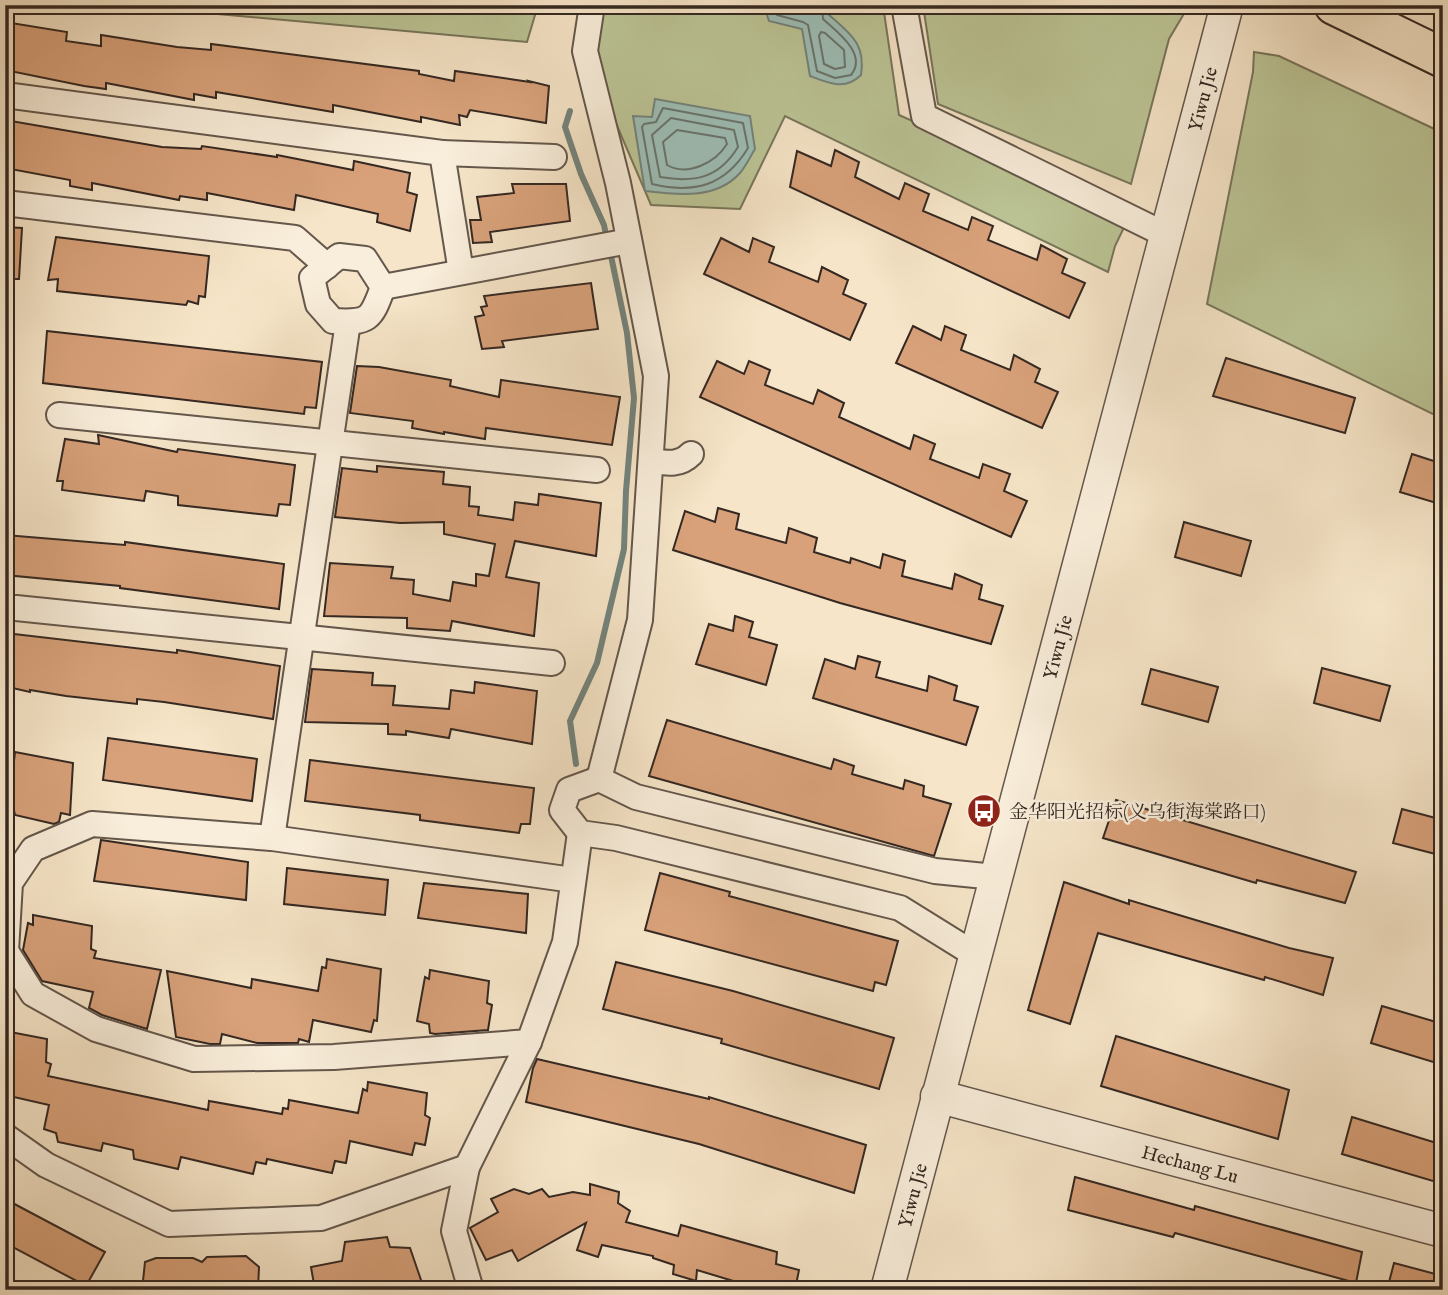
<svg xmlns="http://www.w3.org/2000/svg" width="1448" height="1295" font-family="'IM FELL English','Noto Serif SC',serif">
<rect width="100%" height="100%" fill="#f6e5c8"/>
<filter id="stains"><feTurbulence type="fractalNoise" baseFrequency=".00286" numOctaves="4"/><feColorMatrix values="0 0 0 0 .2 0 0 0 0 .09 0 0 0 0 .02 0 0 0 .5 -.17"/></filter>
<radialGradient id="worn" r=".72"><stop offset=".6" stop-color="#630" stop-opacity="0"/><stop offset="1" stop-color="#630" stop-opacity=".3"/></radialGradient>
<g fill="#bcc596" stroke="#78765c" stroke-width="2">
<path d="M 118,5 L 538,5 L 527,42 Z"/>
<path d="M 592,5 L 883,5 L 899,115 L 1129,217 L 1115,246 L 1108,272 L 785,116 L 740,209 L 651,205 L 585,51 Z"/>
<path d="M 923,5 L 1176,5 L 1185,12 L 1169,39 L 1131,184 L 938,104 Z"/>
<path d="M 1254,52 L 1279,56 L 1443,133 L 1443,419 L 1207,304 L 1253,72 Z"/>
</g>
<g fill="#9dbfb8" stroke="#73837c" stroke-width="2">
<path d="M 771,5 L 829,5 L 828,14 C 850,34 866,43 861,75 C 845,91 828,83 810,76 L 802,29 L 769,21 L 766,12 Z"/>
<path d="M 655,99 L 750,116 L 755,149 C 750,157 746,166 740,173 C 716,200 677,195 645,191 L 633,116 L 652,117 Z"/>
</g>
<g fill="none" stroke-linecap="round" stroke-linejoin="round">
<g stroke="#68746d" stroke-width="2">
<path d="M 776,5 L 777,15 L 803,22 L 808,25 L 817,71 L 835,78 L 851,75 C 868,54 837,32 823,19 L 822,5"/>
<path d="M 821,32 L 825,33 L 844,50 L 845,67 L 835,69 L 824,64 L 819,36 Z"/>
<path d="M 663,108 L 743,123 L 748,148 C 725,186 694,194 652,184 L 642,127 L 644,124 L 656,122 Z"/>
<path d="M 671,118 L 734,130 L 738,147 C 719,178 695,183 660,177 L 652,135 Z"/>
<path d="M 677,130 L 725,138 L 727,144 C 716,162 688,177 667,165 L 663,142 Z"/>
</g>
<g stroke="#73837c" stroke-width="6">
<path d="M 570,111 L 565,127 L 581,174 L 604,225 L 607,240"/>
<path d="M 576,764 L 570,721 L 597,663 L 624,549 L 626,491 L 634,398 L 627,333 L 610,251"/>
</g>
</g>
<g fill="#d8a17a" stroke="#342822" stroke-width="2">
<path d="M 5,22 L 67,32 L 66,41 L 101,46 L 101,35 L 177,47 L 211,50 L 211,44 L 419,71 L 419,74 L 454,81 L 455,71 L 530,82 L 529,81 L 549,86 L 546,123 L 470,110 L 467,117 L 459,115 L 460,125 L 421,117 L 421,122 L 333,105 L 333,112 L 216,92 L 216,98 L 194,94 L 194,100 L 106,83 L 106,89 L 84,86 L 5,70 Z"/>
<path d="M 5,120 L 162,147 L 201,149 L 202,146 L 277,157 L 277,155 L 353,170 L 354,161 L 410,173 L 407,192 L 417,195 L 410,231 L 377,222 L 378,214 L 296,195 L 294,210 L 207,193 L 207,200 L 180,196 L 179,200 L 92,183 L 92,190 L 70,186 L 70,180 L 5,168 Z"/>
<path d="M 835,150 L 859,162 L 855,177 L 899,199 L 905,183 L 929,194 L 923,211 L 968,230 L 972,217 L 993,226 L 988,240 L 1037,260 L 1041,245 L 1067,259 L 1062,273 L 1085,283 L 1069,318 L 790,187 L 797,151 L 831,166 Z"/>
<path d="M 512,184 L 566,184 L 570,221 L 490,232 L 492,242 L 473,243 L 470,220 L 481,220 L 477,197 L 514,193 Z"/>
<path d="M 5,227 L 22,228 L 19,279 L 5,279 Z"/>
<path d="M 56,237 L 209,256 L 205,297 L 199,296 L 198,304 L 188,301 L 186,305 L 57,291 L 58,279 L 48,280 Z"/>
<path d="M 721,238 L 749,252 L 753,238 L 774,247 L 769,262 L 818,282 L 822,267 L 848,280 L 843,294 L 866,304 L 850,340 L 704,274 Z"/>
<path d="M 591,283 L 598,329 L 502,341 L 504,347 L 482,349 L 475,317 L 484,315 L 481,307 L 487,306 L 484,296 Z"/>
<path d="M 913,326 L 941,340 L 945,326 L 966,335 L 961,350 L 1010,370 L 1014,355 L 1040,369 L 1035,382 L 1058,392 L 1042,428 L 896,363 Z"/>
<path d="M 47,331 L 322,362 L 316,408 L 305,407 L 304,414 L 43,383 Z"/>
<path d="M 1226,358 L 1355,398 L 1345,433 L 1213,396 Z"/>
<path d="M 717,361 L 744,374 L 749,361 L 770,370 L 765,385 L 813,404 L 818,390 L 844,403 L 839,417 L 910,449 L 914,435 L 935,444 L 930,459 L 979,478 L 983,464 L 1010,474 L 1004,491 L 1027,501 L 1011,537 L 700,397 Z"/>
<path d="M 357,366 L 379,367 L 451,380 L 450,386 L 499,397 L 501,380 L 620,397 L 612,445 L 486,428 L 485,439 L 444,432 L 444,434 L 412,428 L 413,421 L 350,413 Z"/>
<path d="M 98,435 L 177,452 L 178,449 L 295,465 L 290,505 L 279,504 L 277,516 L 178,505 L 178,496 L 146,491 L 144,501 L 62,490 L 63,481 L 57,481 L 65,439 L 99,444 Z"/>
<path d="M 1412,454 L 1443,464 L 1443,505 L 1400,492 Z"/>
<path d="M 377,466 L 444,472 L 443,484 L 470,487 L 469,506 L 479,507 L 478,515 L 513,520 L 515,502 L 538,505 L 539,494 L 601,503 L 596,556 L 515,541 L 506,577 L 539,583 L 534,636 L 452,621 L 450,631 L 407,628 L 407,618 L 324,616 L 330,563 L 393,567 L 391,578 L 414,580 L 413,594 L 450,601 L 453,582 L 476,586 L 476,574 L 489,576 L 495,544 L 444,534 L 444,522 L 400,523 L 335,517 L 342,468 L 377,472 Z"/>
<path d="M 718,508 L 739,514 L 736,529 L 786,543 L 789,528 L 817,538 L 814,552 L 850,563 L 851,558 L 880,568 L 883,554 L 905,561 L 902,576 L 952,589 L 955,574 L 982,585 L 979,599 L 1003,606 L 991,644 L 840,603 L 673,550 L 685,511 L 715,522 Z"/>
<path d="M 1184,522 L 1251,541 L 1241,576 L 1175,557 Z"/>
<path d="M 5,535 L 125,545 L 125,542 L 284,564 L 279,609 L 120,588 L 120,586 L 5,575 Z"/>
<path d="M 735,616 L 753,622 L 749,637 L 777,645 L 766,685 L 696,664 L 709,624 L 733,631 Z"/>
<path d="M 14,634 L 177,653 L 177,650 L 280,666 L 273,719 L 164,702 L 137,699 L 137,704 L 66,696 L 30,690 L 30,692 L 8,687 Z"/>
<path d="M 858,656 L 880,662 L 876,677 L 927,691 L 929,676 L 957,686 L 954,700 L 978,707 L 966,745 L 813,698 L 825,659 L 855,669 Z"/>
<path d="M 1322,668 L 1390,686 L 1380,721 L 1314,703 Z"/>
<path d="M 312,669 L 373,673 L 372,685 L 395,686 L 393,705 L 449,709 L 451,690 L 474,693 L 475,682 L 537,691 L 532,744 L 451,729 L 449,738 L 406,731 L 406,735 L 388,734 L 388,724 L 305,722 Z"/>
<path d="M 1151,669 L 1218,687 L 1208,722 L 1142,704 Z"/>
<path d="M 667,720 L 831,769 L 834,759 L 854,766 L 852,774 L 903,789 L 905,780 L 924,786 L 923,796 L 951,804 L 934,856 L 649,776 Z"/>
<path d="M 108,738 L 257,759 L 252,801 L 103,780 Z"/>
<path d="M 15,752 L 73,763 L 70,815 L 61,813 L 59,822 L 54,824 L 15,815 L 13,806 L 5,804 L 5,781 L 9,759 L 14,761 Z"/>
<path d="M 310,760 L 534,788 L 530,824 L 521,824 L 519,833 L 420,820 L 420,815 L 305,801 Z"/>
<path d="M 1116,800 L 1356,872 L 1345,903 L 1257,880 L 1256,883 L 1103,838 Z"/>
<path d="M 1402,809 L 1443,820 L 1443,856 L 1393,843 Z"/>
<path d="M 101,840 L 248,862 L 246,900 L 94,881 Z"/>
<path d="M 287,868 L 388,880 L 385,915 L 284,904 Z"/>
<path d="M 660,873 L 730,892 L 729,896 L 898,941 L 886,985 L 875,982 L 873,991 L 645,930 Z"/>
<path d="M 1064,882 L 1129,904 L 1129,900 L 1289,948 L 1333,958 L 1323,995 L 1265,977 L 1264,980 L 1098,933 L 1070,1024 L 1028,1010 Z"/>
<path d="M 424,883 L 528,894 L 526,933 L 418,918 Z"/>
<path d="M 33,915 L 92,926 L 91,949 L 96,951 L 94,958 L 161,970 L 147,1029 L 102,1015 L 89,1008 L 93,992 L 42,981 L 23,950 L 28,923 L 33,925 Z"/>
<path d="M 327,959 L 381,969 L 377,1021 L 374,1020 L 371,1032 L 313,1020 L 309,1042 L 299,1039 L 298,1043 L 257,1043 L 222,1034 L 220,1044 L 210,1044 L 176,1037 L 167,971 L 251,988 L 252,979 L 318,991 L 322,967 L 326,968 Z"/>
<path d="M 616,962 L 733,991 L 894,1038 L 879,1089 L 721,1043 L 722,1039 L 603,1009 Z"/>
<path d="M 430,970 L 489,981 L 487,1003 L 492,1005 L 488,1030 L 435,1034 L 430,1033 L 429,1024 L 417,1021 L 425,977 L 429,979 Z"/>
<path d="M 1382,1006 L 1443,1024 L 1443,1065 L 1371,1043 Z"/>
<path d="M 5,1031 L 47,1039 L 46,1062 L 51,1064 L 48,1076 L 208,1110 L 209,1101 L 282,1114 L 283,1108 L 288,1109 L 289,1100 L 358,1113 L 363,1089 L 367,1091 L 368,1082 L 427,1093 L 425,1115 L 430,1118 L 425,1145 L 415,1143 L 412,1155 L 350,1141 L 346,1163 L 335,1161 L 332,1173 L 267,1159 L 266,1164 L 256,1162 L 253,1174 L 181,1157 L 178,1169 L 134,1159 L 133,1150 L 103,1143 L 101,1151 L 58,1142 L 56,1133 L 44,1129 L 49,1105 L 5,1095 Z"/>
<path d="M 1116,1036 L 1289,1090 L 1278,1139 L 1101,1086 Z"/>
<path d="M 537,1059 L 709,1099 L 709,1097 L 866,1145 L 854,1193 L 699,1144 L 526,1102 L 533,1068 Z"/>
<path d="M 1352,1117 L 1443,1145 L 1443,1184 L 1342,1154 Z"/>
<path d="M 1075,1177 L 1194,1210 L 1195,1206 L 1362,1252 L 1356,1283 L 1175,1233 L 1173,1237 L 1068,1210 Z"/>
<path d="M 590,1184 L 619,1192 L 618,1203 L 630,1211 L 626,1222 L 678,1236 L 681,1225 L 777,1252 L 776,1264 L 799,1270 L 795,1290 L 740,1290 L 740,1283 L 697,1270 L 696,1281 L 673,1274 L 674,1265 L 653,1258 L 653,1256 L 602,1245 L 598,1257 L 577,1250 L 586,1223 L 518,1261 L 512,1250 L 486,1260 L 470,1228 L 498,1212 L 491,1199 L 514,1189 L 529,1194 L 542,1189 L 549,1197 L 573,1192 L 590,1195 Z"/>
<path d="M 5,1199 L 105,1252 L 86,1286 L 5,1243 Z"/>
<path d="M 387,1237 L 390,1247 L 410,1248 L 421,1280 L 415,1290 L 315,1290 L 311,1267 L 342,1261 L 345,1242 Z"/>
<path d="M 246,1256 L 259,1267 L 258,1290 L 142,1290 L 145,1262 L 156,1258 L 193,1258 L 202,1262 L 207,1257 Z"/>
<path d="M 1394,1263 L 1443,1276 L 1443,1290 L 1387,1290 Z"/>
</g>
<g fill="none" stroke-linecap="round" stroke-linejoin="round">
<g stroke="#64574c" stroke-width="28">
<g id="minor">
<path d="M 592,5 L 585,51 L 618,183 L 656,376 L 640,620 L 599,779"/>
<path d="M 904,5 L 924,116 L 1166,235"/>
<path d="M 5,95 L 442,153 L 461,272"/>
<path d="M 442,153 L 554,157"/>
<path d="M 5,203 L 295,238 L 327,266"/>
<path d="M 339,256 L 365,259 L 383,287 C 371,320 369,323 333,321 L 318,304 L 312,278 Z"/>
<path d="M 383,287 L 629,241"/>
<path d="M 59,415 L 597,470"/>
<path d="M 651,461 C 666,463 679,466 691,454"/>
<path d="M 16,608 L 552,663"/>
<path d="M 272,838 L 348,322"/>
<path d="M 974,954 L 900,908 L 616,838 L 580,833 L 562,810 L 569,790 L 599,779 L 636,797 L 935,871 L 995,877"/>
<path d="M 529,1042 L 334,1057 L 194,1059 L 96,1029 L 33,994 L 6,951 L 10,883 L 33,849 L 92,824 L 272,838 L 573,880"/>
<path d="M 5,1136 L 46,1165 L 169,1224 L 321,1218 L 467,1167 L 529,1042 L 565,942 L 580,833"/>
<path d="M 467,1167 L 454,1231 L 471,1290"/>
</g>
</g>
<g stroke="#64574c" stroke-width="35">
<g id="tertiary">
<path id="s1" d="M 937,1096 L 1443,1231"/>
<path id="s2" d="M 887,1290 L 1227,5"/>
</g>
</g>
<g stroke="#342822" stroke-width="42">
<path id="primary" d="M 1334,5 L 1443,58"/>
</g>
<use href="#minor" stroke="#f9eedb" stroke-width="24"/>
<use href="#tertiary" stroke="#f9eedb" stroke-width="32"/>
<use href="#primary" stroke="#f6e5c8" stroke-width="38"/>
</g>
<defs>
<g id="bus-disc" transform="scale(1.75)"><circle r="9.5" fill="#8f2418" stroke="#f9eedb"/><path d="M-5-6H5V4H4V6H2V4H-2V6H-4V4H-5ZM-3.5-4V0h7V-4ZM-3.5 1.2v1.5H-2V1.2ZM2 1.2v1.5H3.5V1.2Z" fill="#fff"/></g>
</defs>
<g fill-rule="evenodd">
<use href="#bus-disc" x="984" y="811"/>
</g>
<g text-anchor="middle" stroke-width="5" stroke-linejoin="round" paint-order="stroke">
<g font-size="19" fill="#342822" stroke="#f9eedb">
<text dy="7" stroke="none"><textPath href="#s2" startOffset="1232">Yiwu Jie</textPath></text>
<text dy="7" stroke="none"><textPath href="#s2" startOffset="665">Yiwu Jie</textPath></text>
<text dy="7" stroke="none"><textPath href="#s1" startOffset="262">Hechang Lu</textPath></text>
<text dy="7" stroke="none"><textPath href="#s2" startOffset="98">Yiwu Jie</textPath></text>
</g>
<g font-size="19" fill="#342822" stroke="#f9eedb" text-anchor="start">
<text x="1009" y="818">金华阳光招标(义乌街海棠路口)</text>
</g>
</g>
<rect width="1448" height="1295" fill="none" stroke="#f6e5c8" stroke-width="28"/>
<rect x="7" y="7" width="1434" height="1281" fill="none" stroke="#342822" stroke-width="3.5"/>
<rect x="14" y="14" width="1420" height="1267" fill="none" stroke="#342822" stroke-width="2"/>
<rect width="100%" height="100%" filter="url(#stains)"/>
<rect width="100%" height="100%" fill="url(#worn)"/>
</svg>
